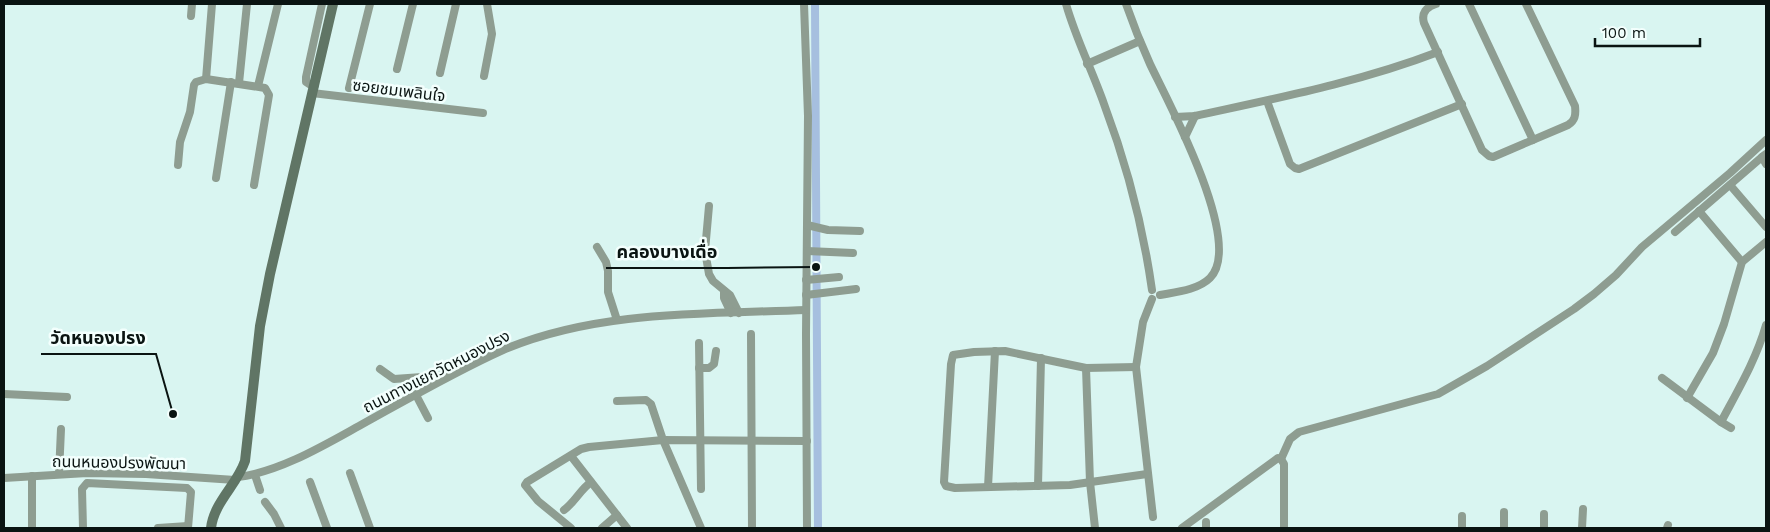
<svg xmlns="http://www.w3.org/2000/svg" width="1770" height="532" font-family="'Work Sans','Noto Sans Thai',sans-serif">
<rect width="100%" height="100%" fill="#d9f5f1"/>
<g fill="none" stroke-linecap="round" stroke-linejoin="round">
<path stroke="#a6bfdf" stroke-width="8" d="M 815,4 L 818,528"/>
<g stroke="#8e9d91" stroke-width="8">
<path d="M 804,4 L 808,116 L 806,334 L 807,528"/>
<path d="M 1066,4 C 1076,39 1092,70 1104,104 C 1127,165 1143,226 1152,290"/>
<path d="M 1126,4 C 1133,24 1141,44 1150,64 C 1168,102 1245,243 1210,278 C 1198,290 1176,292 1160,295"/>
<path d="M 1436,4 C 1426,7 1421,13 1424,23 L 1482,150 L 1489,156 L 1493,157 L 1568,125 C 1575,121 1576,115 1575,106 L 1526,4"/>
<path d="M 1469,4 L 1533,140"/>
<path d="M 191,16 L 192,4"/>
<path d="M 1087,64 L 1140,41"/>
<path d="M 397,69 L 413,4"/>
<path d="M 440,73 L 456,4"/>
<path d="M 484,76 L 492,34 L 487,4"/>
<path d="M 206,79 L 212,4"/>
<path d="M 239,83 L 247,4"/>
<path d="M 315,85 L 309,84 L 306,82 L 306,77 L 322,4"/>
<path d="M 258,86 L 278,4"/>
<path d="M 349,88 L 370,4"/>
<path d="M 312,93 L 483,113"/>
<path d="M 1267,101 L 1290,164 L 1295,168 L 1299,169 L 1462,104"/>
<path d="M 1175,117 L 1195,116 C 1277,98 1360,82 1438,52"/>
<path d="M 1185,137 L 1195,116"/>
<path d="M 1766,154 L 1762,157 L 1766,164"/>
<path d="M 178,165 L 180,142 L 190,112 L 194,85 L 196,82 L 206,79 L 265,88 L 269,95 L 254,185"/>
<path d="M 216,178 L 231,82"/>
<path d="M 1730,185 L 1766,227"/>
<path d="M 709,206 L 705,251 L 709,274 L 713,281 L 730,295 L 739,313"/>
<path d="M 1699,211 L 1742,262"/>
<path d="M 807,225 L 828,230 L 860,231"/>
<path d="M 1675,232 L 1762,157"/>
<path d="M 597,247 L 606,262 L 608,271 L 608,292 L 617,320"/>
<path d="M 807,251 L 853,253"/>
<path d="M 806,280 L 839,277"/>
<path d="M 724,291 L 724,298 L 731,313"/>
<path d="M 806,295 L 856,289"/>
<path d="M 1152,299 L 1143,322 L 1136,367 L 1153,517"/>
<path d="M 751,334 L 752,528"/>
<path d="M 699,343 L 701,489"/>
<path d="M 1136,367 L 1086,368 L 1005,351 L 974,352 L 953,355 L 951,364 L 944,482 L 946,486 L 955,488 L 1070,485 L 1147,474"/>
<path d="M 699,368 L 709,368 L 714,364 L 716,351"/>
<path d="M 1086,368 L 1090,482 L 1095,528"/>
<path d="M 380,369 L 394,379 L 450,375"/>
<path d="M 1662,378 L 1721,422 C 1738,390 1756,360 1766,325"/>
<path d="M 4,394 L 67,397"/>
<path d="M 416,395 L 428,418"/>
<path d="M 1687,398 L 1713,353 L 1724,324 L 1742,262 L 1766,242"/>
<path d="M 617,401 L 646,400 L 651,404 L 663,440 L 701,528"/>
<path d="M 1721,422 L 1731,428"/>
<path d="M 571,456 L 627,528"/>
<path d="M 1281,459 L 1290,439 L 1299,432 L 1438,394 L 1487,366 L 1574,309 L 1594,294 L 1616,275 L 1642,247 L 1730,173 L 1766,140"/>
<path d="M 350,473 L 370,528"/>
<path d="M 59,474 L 61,429"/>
<path d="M 255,475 L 260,490"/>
<path d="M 32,476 L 32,528"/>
<path d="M 238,477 C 279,472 323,446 359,426 C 406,400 454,372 503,350 C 597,310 706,314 806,310"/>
<path d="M 4,478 L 87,473 L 146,474 L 235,480"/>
<path d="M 310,482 L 327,528"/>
<path d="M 1038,486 L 1041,358"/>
<path d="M 988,487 L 995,351"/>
<path d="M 265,502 L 274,514 L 281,528"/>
<path d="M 564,510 C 575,502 580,490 591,482"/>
<path d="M 83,528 L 82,489 L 87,483 L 187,488 L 191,492 L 188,528"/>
<path d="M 158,528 L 188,526"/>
<path d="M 571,528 L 538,501 L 525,485 L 527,482 L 581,449 L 589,447 L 663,440 L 807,441"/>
<path d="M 602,528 L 617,515"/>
<path d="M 1182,528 L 1278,458 L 1281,459 L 1284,464 L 1284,528"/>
<path d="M 1206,528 L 1206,522"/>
<path d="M 1462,528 L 1462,516"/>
<path d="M 1504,528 L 1504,512"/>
<path d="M 1544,528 L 1544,514"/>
<path d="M 1582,528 L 1583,509"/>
<path d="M 1667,528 L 1668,525"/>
</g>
<path stroke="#607565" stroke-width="10" d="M 211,528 C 214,502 237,485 245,461 L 260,326 L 270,274 L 333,4"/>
</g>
<g text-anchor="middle" stroke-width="5" stroke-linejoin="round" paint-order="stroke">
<g font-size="16" fill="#0a1412" stroke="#f3fffd">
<text transform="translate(399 90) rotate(7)" y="6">ซอยชมเพลินใจ</text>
<text transform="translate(436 371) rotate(-27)" y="6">ถนนทางแยกวัดหนองปรง</text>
<text transform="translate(119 462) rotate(1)" y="6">ถนนหนองปรงพัฒนา</text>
</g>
</g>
<path fill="none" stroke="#0a1412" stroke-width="2" d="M816 267L727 268H606M173 414L156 354H41"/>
<g fill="#0a1412" stroke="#f3fffd" stroke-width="2">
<circle cx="816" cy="267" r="5"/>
<circle cx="173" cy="414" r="5"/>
</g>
<g font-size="18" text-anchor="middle" font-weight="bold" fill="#0a1412" stroke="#f3fffd" stroke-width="5" stroke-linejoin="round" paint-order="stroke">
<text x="667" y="258">คลองบางเดื่อ</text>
<text x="98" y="344">วัดหนองปรง</text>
</g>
<rect width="1770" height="532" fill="none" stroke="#0a1412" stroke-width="10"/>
<path d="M1595 38v8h105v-8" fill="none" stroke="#0a1412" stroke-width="2.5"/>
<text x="1602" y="38" font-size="15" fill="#0a1412" stroke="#f3fffd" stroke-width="4" paint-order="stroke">100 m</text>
</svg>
